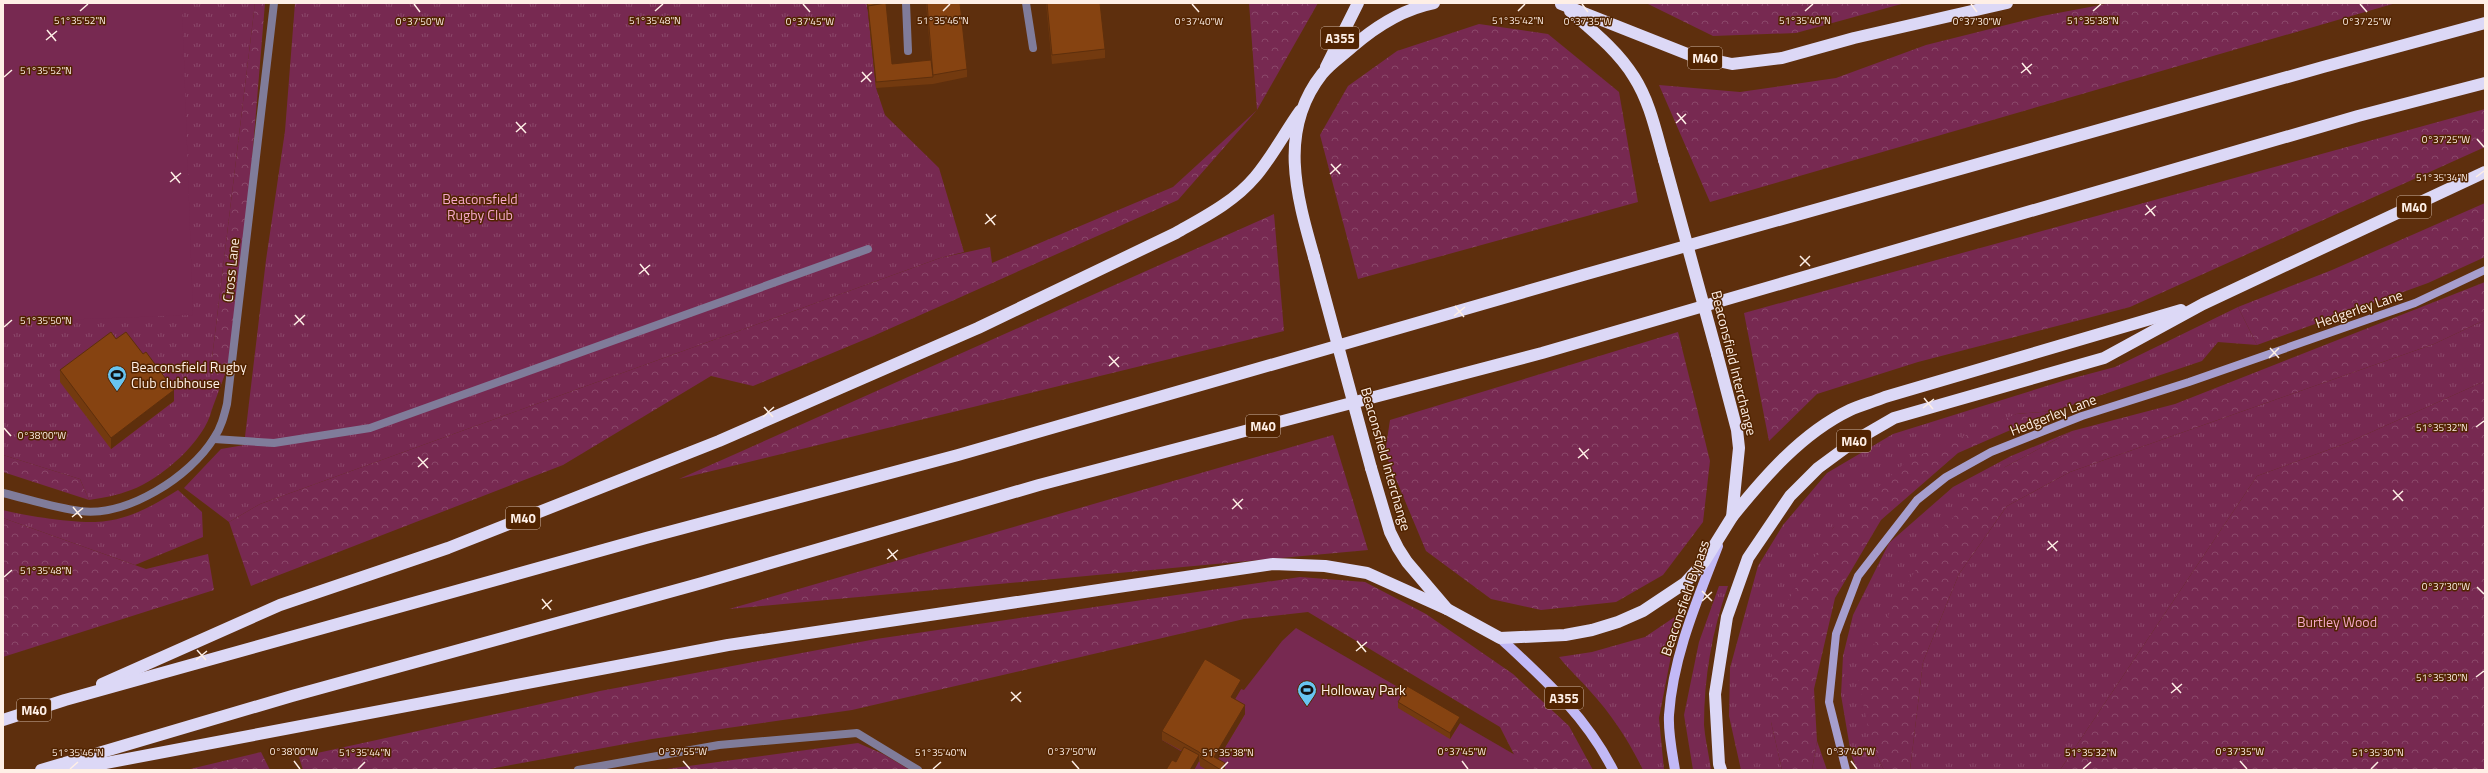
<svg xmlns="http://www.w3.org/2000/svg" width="2488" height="773" font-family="'Titillium Web',sans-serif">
<defs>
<pattern id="grass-tufts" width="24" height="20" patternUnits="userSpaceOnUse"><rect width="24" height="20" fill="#772951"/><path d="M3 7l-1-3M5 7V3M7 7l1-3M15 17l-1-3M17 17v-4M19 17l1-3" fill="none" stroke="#8b486a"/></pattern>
<pattern id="forest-crowns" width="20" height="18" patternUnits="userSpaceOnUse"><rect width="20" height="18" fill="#772951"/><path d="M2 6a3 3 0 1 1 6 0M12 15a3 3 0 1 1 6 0" fill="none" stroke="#8b486a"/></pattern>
</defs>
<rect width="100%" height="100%" fill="#5e2f0d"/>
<g fill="url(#grass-tufts)">
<path d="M 3,3 L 255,3 L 210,375 C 211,385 214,399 212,409 C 205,441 161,479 131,490 C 118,495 103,498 89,500 L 80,479 L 3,455 Z"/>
<path d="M 295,3 L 867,3 L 876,88 L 885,115 L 939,168 L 964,252 L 940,258 L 260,504 L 229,522 L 184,488 L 221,449 L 244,445 L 266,260 L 285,131 Z"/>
<path d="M 2238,307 L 2257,345 L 2218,342 L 2202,361 L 2054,411 L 2016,414 L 1833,528 L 1771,722 L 1782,770 L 1741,770 L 1729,716 L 1730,668 L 1758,566 L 1783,525 L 1827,473 L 1893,434 L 2066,380 L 2115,367 Z"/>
<path d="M 2485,320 L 2485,381 L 2347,443 L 2257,476 L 2060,770 L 1910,770 L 1923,662 L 1959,574 L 2007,506 L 2070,472 L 2434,344 Z"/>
<path d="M 2072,431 L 2005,467 L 1872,747 L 1884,770 L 1857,770 L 1851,754 L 1841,695 L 1843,656 L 1853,615 L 1889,543 L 1953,487 L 2011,456 Z"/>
<path d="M 178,490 L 202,512 L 203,537 L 135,565 L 3,518 L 3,510 C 26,516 82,525 106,521 C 132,518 156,504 178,490 Z"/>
<path d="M 1719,586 L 1728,586 C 1712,631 1704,677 1704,725 C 1705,739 1709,755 1711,770 L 1693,770 L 1684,715 L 1699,642 Z"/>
<path d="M 1685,610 L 1677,625 L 1659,718 L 1664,770 L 1643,770 C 1629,741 1612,715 1590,691 C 1580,679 1569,670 1559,657 L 1592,652 L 1645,637 Z"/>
<path d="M 1817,741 L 1827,770 L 1812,770 Z"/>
</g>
<g fill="url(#forest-crowns)">
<path d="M 255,3 L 265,3 L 237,342 L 212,409 L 210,375 Z"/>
<path d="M 1249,3 L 1318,3 L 1257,110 L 1178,200 L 871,337 L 753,386 L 711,376 L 563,465 L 251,586 L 229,522 L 260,504 L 940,258 L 990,247 L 992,263 L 1173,187 L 1257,110 Z"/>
<path d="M 1646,3 L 1905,3 L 1796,33 L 1713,36 Z"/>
<path d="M 2111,3 L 2396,3 L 1710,202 L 1659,85 L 1740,92 L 1836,78 L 1926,45 L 2042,16 Z"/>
<path d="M 1479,24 L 1548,34 L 1619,92 L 1638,202 L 1358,279 L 1320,135 L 1348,86 L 1397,51 Z"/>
<path d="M 2485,109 L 2485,147 L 2130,307 L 1918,362 L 1817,394 L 1769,441 L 1744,313 Z"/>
<path d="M 2485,203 L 2485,257 L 2428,283 L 2257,345 L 2238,307 L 2332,270 Z"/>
<path d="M 1274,214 L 1284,331 L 679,479 Z"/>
<path d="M 2485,282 L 2485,320 L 2434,344 L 2070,472 L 2007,506 L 1959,574 L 1923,662 L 1910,770 L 1884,770 L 1872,747 L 1858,678 L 1892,608 L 1941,529 L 2005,467 L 2072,431 L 2175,404 Z"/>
<path d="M 1678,332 L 1710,461 L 1703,522 L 1663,575 L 1616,602 L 1541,610 L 1491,599 L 1426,551 L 1385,453 L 1390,420 Z"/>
<path d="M 2485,381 L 2485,770 L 2060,770 L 2257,476 L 2347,443 Z"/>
<path d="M 2054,411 L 1958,453 L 1881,520 L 1835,598 L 1814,689 L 1817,741 L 1812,770 L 1782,770 L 1771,722 L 1772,626 L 1833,528 L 1908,460 L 2016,414 Z"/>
<path d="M 1333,435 L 1368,550 L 729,609 Z"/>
<path d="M 3,455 L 80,479 L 89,500 L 3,472 Z"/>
<path d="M 3,518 L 146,569 L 208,554 L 214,590 L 3,657 Z"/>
<path d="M 1300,577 L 1365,582 L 1426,614 L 1513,674 L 1569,726 L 1593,770 L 1522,770 L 1500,727 L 1308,612 L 1244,619 L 852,710 L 652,739 L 484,770 L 303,770 L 299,757 L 600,691 L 876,639 Z"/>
<path d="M 858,743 L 883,754 L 910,770 L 659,770 Z"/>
<path d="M 261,752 L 270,770 L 186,770 Z"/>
</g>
<g fill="#772951">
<path d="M 3,3 L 182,3 L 193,315 L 3,322 Z"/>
<path d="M 1296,628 L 1529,763 L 1535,770 L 1170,770 L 1184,753 L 1162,740 L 1241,689 L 1244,690 L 1282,641 Z"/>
</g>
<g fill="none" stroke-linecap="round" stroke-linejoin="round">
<g stroke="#807c9a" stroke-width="8">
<path d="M 906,3 L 908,51"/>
<path d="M 1026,3 L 1033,48"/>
<path d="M 214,439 L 274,443 L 370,428 L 868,249"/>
<path d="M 578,770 L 719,745 L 857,733 L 918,770"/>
</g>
<path stroke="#807c9a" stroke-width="8" d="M 3,493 C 28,499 55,508 80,511 C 127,517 190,477 214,438 C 221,428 224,416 227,404 L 274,3"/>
<path stroke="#a69ece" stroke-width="8" d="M 1846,770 L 1829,702 L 1836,634 L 1858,576 L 1917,500 L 1946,477 L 1991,452 L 2082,416 L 2189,382 L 2415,303 L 2485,270"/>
<g stroke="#c2b9f6" stroke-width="10">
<path d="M 1500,638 C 1544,679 1586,716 1613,770"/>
<path d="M 1675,770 C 1672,752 1668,733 1669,715 C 1673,656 1697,601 1718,546"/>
</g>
<g stroke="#dcd8f6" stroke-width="12">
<path d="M 1561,4 L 1690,55 L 1732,64 L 1782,58 L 1854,38 L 2007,3"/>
<path d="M 1570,11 C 1593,31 1618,51 1634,77 C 1650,102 1656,132 1664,160"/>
<path d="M 1326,67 L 1358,3"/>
<path d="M 1314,257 C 1296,194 1278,130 1322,74 C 1330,64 1342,56 1352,47 C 1375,27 1403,9 1434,3"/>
<path d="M 1371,468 L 1390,532 L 1398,548 L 1407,562 L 1447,609 L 1500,638 L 1565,635 L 1592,630 L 1618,622 L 1643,611 L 1685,583 L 1704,562 L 1732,517 L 1739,448 L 1737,430 L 1717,354"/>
<path d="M 1732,517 C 1764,477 1802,433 1850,410 C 1861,405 1873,402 1885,397 L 2181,310"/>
<path d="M 102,684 L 280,605 L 448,548 L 719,441 L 978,328 L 1176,233 C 1204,217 1234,202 1255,177 C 1272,157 1285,132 1300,111"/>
<path d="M 3,720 L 65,700 L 646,538 L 958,455 L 1583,275 L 2323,67 L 2485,23"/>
<path d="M 41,770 L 292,696 L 702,583 L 1039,485 L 1542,353 L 2358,116 L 2485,83"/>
<path d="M 69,770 L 728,645 L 1273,564 L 1325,566 L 1367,573 L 1447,609"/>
<path d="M 1721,770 L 1719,764 L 1715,694 L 1727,617 L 1748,558 L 1790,496 L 1818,468 L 1856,440 L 1894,418 L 2104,358 L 2203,304 L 2485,172"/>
</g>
<g stroke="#dcd8f6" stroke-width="12">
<path d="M 1664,160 L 1717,354"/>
<path d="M 1314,257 L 1371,468"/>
</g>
</g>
<g fill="#733a0f">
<path d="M 867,3 L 886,3 L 892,64 L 931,60 L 926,3 L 960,3 L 967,69 L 967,77 L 933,84 L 876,88 Z"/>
<path d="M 1046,3 L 1100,3 L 1105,49 L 1105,58 L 1052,64 Z"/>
<path d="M 116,339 L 174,401 L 111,449 L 60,382 L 60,370 Z"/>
<path d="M 1241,689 L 1235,699 L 1245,714 L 1218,759 L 1225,770 L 1207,770 L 1200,766 L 1200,763 L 1199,761 L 1194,770 L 1166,770 L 1176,762 L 1182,751 L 1162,740 L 1162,731 Z"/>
<path d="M 1398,702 L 1460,723 L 1450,739 L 1398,708 Z"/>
</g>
<g fill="#5e2f0c">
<path d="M 174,390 L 174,401 L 111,449 L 111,438 Z"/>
<path d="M 1241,680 L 1241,689 L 1231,706 L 1231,697 Z"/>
<path d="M 1245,705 L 1245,714 L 1214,766 L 1214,757 Z"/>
<path d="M 1460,717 L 1460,723 L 1450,739 L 1450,733 Z"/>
<path d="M 1199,755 L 1199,761 L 1194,770 L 1190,770 Z"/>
<path d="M 1225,763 L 1225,770 L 1221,770 Z"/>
</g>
<g fill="#864311" stroke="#5e2f0c">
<path d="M 867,3 L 885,3 L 868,6 L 868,9 Z"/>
<path d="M 886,3 L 892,64 L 931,60 L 933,77 L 876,82 L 868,6 Z"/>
<path d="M 927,3 L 960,3 L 967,69 L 933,75 Z"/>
<path d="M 1047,3 L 1100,3 L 1105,49 L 1052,55 Z"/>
<path d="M 111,332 L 116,339 L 126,332 L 143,354 L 146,352 L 174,390 L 111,438 L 60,370 Z"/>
<path d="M 1205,659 L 1241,680 L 1231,697 L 1245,705 L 1214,757 L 1225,763 L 1221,770 L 1200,757 L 1202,755 L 1199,752 L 1162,731 Z"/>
<path d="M 1407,686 L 1460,717 L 1450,733 L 1398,702 Z"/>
<path d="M 1184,747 L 1199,755 L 1190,770 L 1166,770 L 1172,760 L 1176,762 Z"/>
</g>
<path fill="none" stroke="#feefe6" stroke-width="1.5" d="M 414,4 L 420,12M 803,4 L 810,12M 1192,4 L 1199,12M 1582,4 L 1588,12M 1971,4 L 1977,12M 2360,4 L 2367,12M 80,11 L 88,4M 655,11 L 663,4M 943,11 L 950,4M 1518,11 L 1525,4M 1805,11 L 1813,4M 2093,11 L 2101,4M 47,30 L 56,41M 46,40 L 57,31M 2022,63 L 2031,74M 862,72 L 871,82M 2021,73 L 2032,64M 4,77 L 12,70M 861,82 L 872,72M 1677,113 L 1686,124M 516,122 L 526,133M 1676,123 L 1686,114M 516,132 L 526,123M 2477,139 L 2484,147M 1331,164 L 1340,174M 171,172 L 180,183M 1330,174 L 1341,164M 2476,177 L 2484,171M 170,182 L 181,173M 2146,205 L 2155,216M 986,214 L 995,225M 2145,215 L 2156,206M 985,224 L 996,215M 1800,256 L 1810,266M 640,264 L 649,275M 1800,266 L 1810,256M 639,274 L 650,265M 1455,306 L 1464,317M 295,315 L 304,325M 1454,316 L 1465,307M 294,325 L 305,315M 4,327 L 12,320M 2270,348 L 2279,358M 1109,356 L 1119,367M 2269,358 L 2279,348M 1109,366 L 1119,357M 1924,398 L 1933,409M 764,407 L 773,417M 1923,408 L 1934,399M 763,417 L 774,407M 2476,427 L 2484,421M 4,428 L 11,436M 1579,448 L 1588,459M 418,457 L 428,468M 1578,458 L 1589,449M 418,467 L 428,458M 2393,490 L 2403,501M 1233,499 L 1242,509M 2393,500 L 2403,491M 73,507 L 82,518M 1232,509 L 1243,499M 72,517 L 83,508M 2048,541 L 2057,551M 888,549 L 897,560M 2047,550 L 2058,541M 887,559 L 898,550M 4,577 L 12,570M 2477,587 L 2484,594M 1702,591 L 1712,601M 542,599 L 551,610M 1702,601 L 1712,592M 542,609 L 552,600M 1357,641 L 1366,652M 197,650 L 206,660M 1356,651 L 1367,642M 196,660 L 207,651M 2476,677 L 2484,671M 2172,683 L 2181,693M 1011,692 L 1021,702M 2171,693 L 2182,684M 1011,701 L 1021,692M 294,761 L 300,769M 683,761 L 690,769M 1072,761 L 1079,769M 1462,761 L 1468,769M 1851,761 L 1857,769M 2240,761 L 2247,769M 70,769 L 78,762M 358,769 L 365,762M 933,769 L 941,762M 1221,769 L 1228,762M 2083,769 L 2091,762M 2371,769 L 2378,762"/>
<defs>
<g id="stadium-pin" transform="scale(1)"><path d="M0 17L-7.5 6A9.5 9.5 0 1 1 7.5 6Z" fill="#68c4f0" stroke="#522401"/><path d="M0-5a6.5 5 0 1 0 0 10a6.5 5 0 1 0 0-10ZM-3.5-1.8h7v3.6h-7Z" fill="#111"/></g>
</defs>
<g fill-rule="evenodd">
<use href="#stadium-pin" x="117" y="375"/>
<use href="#stadium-pin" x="1307" y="690"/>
</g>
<g text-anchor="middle" stroke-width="3" stroke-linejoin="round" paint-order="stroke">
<g fill="#522401" stroke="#cab2a1" stroke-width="1">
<rect x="1321" y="27" width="38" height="22" rx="3"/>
<rect x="1688" y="47" width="34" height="22" rx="3"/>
<rect x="2397" y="196" width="34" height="22" rx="3"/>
<rect x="1246" y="415" width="34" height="22" rx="3"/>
<rect x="1837" y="430" width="34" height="22" rx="3"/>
<rect x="506" y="507" width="34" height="22" rx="3"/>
<rect x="1545" y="687" width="38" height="22" rx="3"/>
<rect x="17" y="699" width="34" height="22" rx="3"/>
</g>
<g font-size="13" font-weight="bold" fill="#feefe6">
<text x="1340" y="43">A355</text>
<text x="1705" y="63">M40</text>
<text x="2414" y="212">M40</text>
<text x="1263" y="431">M40</text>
<text x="1854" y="446">M40</text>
<text x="523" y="523">M40</text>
<text x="1564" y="703">A355</text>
<text x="34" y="715">M40</text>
</g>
<g font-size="14" fill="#f5a8ca" stroke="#522401">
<text x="480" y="204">Beaconsfield<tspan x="480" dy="16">Rugby Club</tspan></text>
<text x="2337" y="627">Burtley Wood</text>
</g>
<g font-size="14" fill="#feefe6" stroke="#522401">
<text transform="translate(231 270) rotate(-84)" y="5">Cross Lane</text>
<text transform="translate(2359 309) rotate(-19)" y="5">Hedgerley Lane</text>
<text transform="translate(1734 363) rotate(76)" y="5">Beaconsfield Interchange</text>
<text transform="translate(2053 415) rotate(-21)" y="5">Hedgerley Lane</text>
<text transform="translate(1386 459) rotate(74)" y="5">Beaconsfield Interchange</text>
<text transform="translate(1685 598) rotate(-71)" y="5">Beaconsfield Bypass</text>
</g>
<g font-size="14" fill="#feefe6" stroke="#522401" text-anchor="start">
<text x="131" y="372">Beaconsfield Rugby<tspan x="131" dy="16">Club clubhouse</tspan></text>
<text x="1321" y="695">Holloway Park</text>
</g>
</g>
<g font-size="10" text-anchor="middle" fill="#feefe6" stroke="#522401" stroke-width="3" stroke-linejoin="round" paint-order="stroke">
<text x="80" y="24">51°35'52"N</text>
<text x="655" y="24">51°35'48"N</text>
<text x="943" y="24">51°35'46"N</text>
<text x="1518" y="24">51°35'42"N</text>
<text x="1805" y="24">51°35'40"N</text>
<text x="2093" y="24">51°35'38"N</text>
<text x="810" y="25">0°37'45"W</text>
<text x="1199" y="25">0°37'40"W</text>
<text x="1588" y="25">0°37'35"W</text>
<text x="420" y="25">0°37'50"W</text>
<text x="1977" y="25">0°37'30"W</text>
<text x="2367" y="25">0°37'25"W</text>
<text x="46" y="74">51°35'52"N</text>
<text x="2446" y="143">0°37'25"W</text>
<text x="2442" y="181">51°35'34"N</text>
<text x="46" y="324">51°35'50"N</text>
<text x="2442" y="431">51°35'32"N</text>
<text x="42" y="439">0°38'00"W</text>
<text x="46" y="574">51°35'48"N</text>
<text x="2446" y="590">0°37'30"W</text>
<text x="2442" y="681">51°35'30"N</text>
<text x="294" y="755">0°38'00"W</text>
<text x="683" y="755">0°37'55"W</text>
<text x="1072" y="755">0°37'50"W</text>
<text x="1462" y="755">0°37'45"W</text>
<text x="1851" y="755">0°37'40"W</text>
<text x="2240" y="755">0°37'35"W</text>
<text x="78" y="756">51°35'46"N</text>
<text x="365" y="756">51°35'44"N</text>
<text x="941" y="756">51°35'40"N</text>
<text x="1228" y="756">51°35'38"N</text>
<text x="2091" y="756">51°35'32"N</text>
<text x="2378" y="756">51°35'30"N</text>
</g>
<rect width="2488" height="773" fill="none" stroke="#feefe6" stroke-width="8"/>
</svg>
